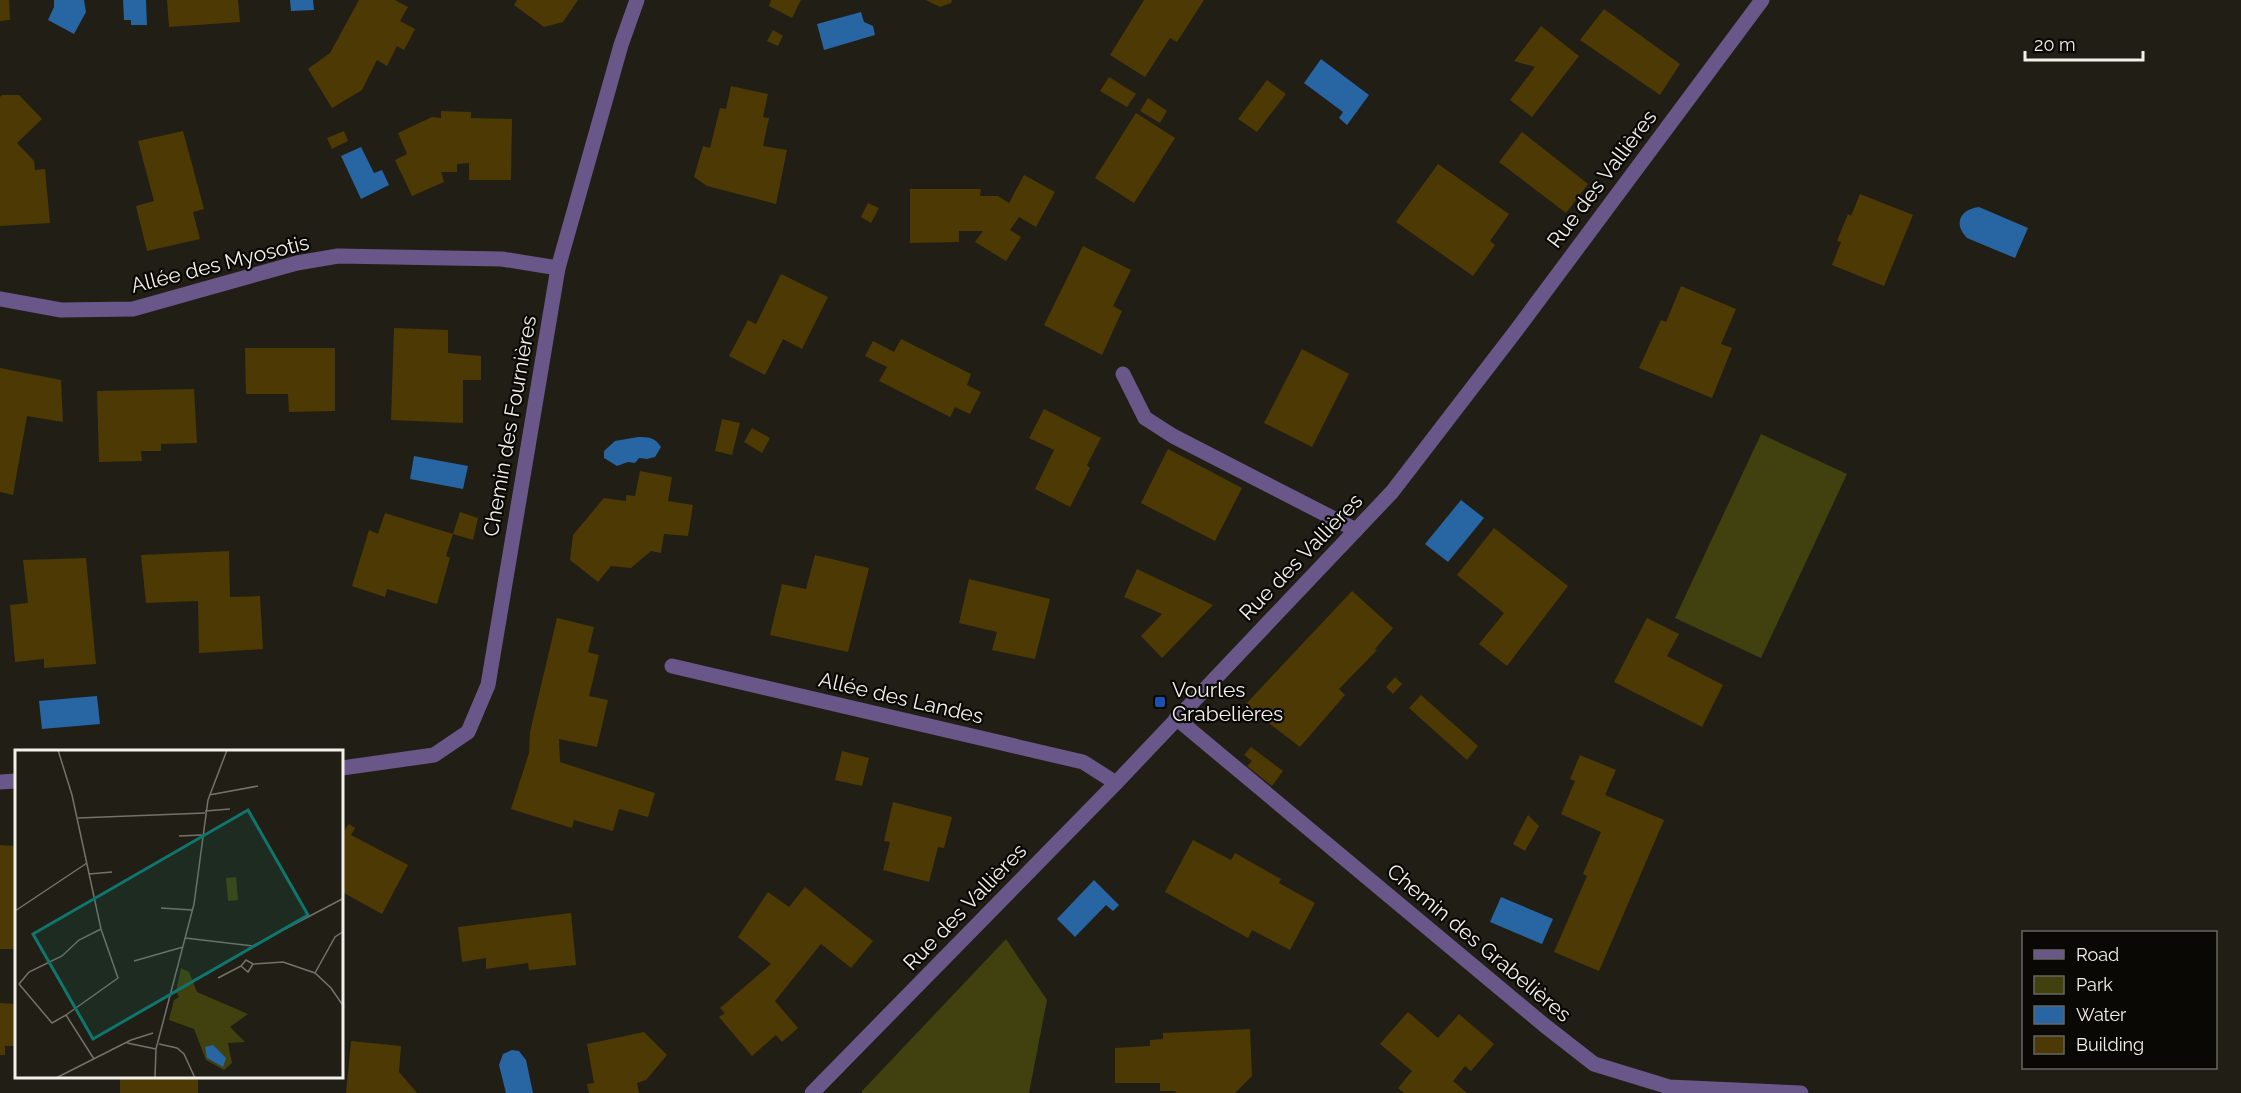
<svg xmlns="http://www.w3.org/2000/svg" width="2241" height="1093" font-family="Raleway,sans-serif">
<rect width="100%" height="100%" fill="#211e15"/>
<g fill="#40410e">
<path d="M 1761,434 L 1847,474 L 1761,658 L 1675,618 Z"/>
<path d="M 1006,939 L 1047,1000 L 1029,1093 L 862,1093 L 862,1091 Z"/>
</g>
<g fill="#2765a3">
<path d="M 54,0 L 84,0 L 86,12 L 74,34 L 48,20 L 54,7 Z"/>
<path d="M 123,0 L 146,0 L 147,25 L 131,25 L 131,20 L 124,20 Z"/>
<path d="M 290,0 L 313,0 L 314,10 L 291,11 Z"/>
<path d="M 861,12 L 864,22 L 873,26 L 875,35 L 824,50 L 817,24 Z"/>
<path d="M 1321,59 L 1369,95 L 1347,125 L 1339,118 L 1343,112 L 1304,83 Z"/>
<path d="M 361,147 L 374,173 L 382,170 L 389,185 L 361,199 L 341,156 Z"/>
<path d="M 1979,207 L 2028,228 L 2015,258 L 1967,238 C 1953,224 1960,209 1979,207 Z"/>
<path d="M 638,437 C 648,437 655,437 661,447 L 655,457 L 647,459 L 639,458 L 635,463 L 628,462 L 617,466 L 604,458 L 604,451 L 615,441 Z"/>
<path d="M 414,456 L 468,466 L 463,489 L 410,479 Z"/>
<path d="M 1461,500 L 1484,518 L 1448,562 L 1425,544 Z"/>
<path d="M 97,696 L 100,724 L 42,729 L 39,701 Z"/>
<path d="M 1094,880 L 1119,905 L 1113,911 L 1106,905 L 1075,937 L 1057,919 Z"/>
<path d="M 1501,897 L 1553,919 L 1542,944 L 1490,922 Z"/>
<path d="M 512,1050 L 519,1051 L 526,1060 L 533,1093 L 506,1093 L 499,1065 L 503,1054 Z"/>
</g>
<g fill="#4d3903">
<path d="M 0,0 L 9,0 L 10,20 L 0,21 Z"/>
<path d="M 167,0 L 238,0 L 240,22 L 169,27 Z"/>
<path d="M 359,0 L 395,0 L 408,7 L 400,21 L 415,29 L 404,50 L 397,46 L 387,66 L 377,60 L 362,90 L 332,108 L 308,69 L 330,53 Z"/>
<path d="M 517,0 L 578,0 L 563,22 L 544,27 L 514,5 Z"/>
<path d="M 771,0 L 801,0 L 792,18 L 769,6 Z"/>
<path d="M 926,0 L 952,0 L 951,3 L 940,7 Z"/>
<path d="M 1144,0 L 1204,0 L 1177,42 L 1170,38 L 1145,77 L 1110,55 Z"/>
<path d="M 1604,9 L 1680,64 L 1660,95 L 1580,40 Z"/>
<path d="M 1541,26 L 1579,56 L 1532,117 L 1510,100 L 1535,67 L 1514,61 Z"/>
<path d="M 773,30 L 783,36 L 778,46 L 767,41 Z"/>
<path d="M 1109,77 L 1136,94 L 1127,107 L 1100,91 Z"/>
<path d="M 1267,80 L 1286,94 L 1257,132 L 1238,119 Z"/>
<path d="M 731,86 L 768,94 L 763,117 L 769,118 L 763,146 L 787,150 L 776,204 L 707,186 L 694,177 L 703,146 L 710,148 L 720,108 L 726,109 Z"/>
<path d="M 2,95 L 19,95 L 42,119 L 17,143 L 34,161 L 35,170 L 45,169 L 50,223 L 0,226 L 0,97 Z"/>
<path d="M 1148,98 L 1167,111 L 1160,123 L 1140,111 Z"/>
<path d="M 441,111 L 471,112 L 471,118 L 512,119 L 511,180 L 469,180 L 469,163 L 457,164 L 457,172 L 441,172 L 444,182 L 412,196 L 395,160 L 407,154 L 398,133 L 432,117 L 441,118 Z"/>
<path d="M 1136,113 L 1175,138 L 1134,203 L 1095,178 Z"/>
<path d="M 183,131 L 204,209 L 193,212 L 200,239 L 147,251 L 136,206 L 154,201 L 138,141 Z"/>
<path d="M 344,131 L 348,141 L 332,149 L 327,138 Z"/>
<path d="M 1522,132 L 1588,184 L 1566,213 L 1499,162 Z"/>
<path d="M 1438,164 L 1509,214 L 1490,241 L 1495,245 L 1473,276 L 1396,222 Z"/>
<path d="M 1024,175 L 1055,192 L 1036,227 L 1019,217 L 1010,230 L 1021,237 L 1006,261 L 975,242 L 983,231 L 959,231 L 959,242 L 910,243 L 910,189 L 981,189 L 980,196 L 998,196 L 1009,203 Z"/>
<path d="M 1860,194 L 1913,215 L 1884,286 L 1832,265 L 1841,242 L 1837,241 L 1848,214 L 1851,216 Z"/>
<path d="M 868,203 L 879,208 L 871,223 L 861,217 Z"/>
<path d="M 1083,246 L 1131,270 L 1113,306 L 1122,311 L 1102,355 L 1044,325 Z"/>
<path d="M 781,274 L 828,297 L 802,349 L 783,339 L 765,375 L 729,356 L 748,320 L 756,324 Z"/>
<path d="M 1681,286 L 1736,309 L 1721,344 L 1732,348 L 1712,398 L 1639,368 L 1661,320 L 1666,322 Z"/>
<path d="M 394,328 L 448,330 L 448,353 L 481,356 L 481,380 L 463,380 L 463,423 L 391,420 Z"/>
<path d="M 901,339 L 971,374 L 967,385 L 981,392 L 970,414 L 955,407 L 950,417 L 879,381 L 887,367 L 865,356 L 873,341 L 894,352 Z"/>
<path d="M 245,348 L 335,348 L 335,411 L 289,412 L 288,394 L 246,394 Z"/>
<path d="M 1302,349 L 1349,374 L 1312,447 L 1264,423 Z"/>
<path d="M 0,368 L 61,380 L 63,422 L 27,416 L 13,495 L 0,492 Z"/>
<path d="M 194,389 L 197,443 L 161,444 L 161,451 L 141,451 L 142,461 L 99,462 L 97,391 Z"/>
<path d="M 1044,409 L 1101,438 L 1087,465 L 1090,468 L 1070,507 L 1035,489 L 1054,450 L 1029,438 Z"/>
<path d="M 722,419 L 740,423 L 732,455 L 715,451 Z"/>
<path d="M 752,428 L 770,438 L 762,453 L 744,442 Z"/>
<path d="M 1168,449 L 1242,488 L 1215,541 L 1141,503 Z"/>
<path d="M 640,471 L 672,477 L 668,501 L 693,505 L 688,536 L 664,534 L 661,553 L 651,551 L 631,568 L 611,566 L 598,582 L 570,560 L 573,535 L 604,498 L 626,501 L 626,495 L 635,496 Z"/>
<path d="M 460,512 L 478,518 L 473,540 L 453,534 L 446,556 L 450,558 L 437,604 L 387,589 L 385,597 L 352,586 L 369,530 L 378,534 L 385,513 L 453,534 Z"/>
<path d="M 1494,528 L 1568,586 L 1507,666 L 1479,644 L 1504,613 L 1457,575 Z"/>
<path d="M 229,551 L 230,597 L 260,596 L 263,649 L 199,653 L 198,601 L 146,603 L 141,555 Z"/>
<path d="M 815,555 L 869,568 L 848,652 L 770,635 L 782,584 L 806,589 Z"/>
<path d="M 86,558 L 96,664 L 44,668 L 44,659 L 15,662 L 10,605 L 28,603 L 23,560 Z"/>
<path d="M 1137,569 L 1213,605 L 1162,658 L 1141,636 L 1162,614 L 1124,597 Z"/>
<path d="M 969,579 L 1050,599 L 1035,659 L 992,650 L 997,632 L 959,623 Z"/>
<path d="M 1352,591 L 1393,628 L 1375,649 L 1377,650 L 1339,689 L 1345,695 L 1300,747 L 1245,705 Z"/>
<path d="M 557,618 L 594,627 L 588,652 L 599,655 L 589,696 L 608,700 L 597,747 L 559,739 L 560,762 L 655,793 L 648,817 L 619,809 L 613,831 L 574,820 L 572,828 L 511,809 L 529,753 L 530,732 Z"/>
<path d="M 1647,618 L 1679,634 L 1667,656 L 1723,685 L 1702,727 L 1614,682 Z"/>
<path d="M 1395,677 L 1402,684 L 1393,694 L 1386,687 Z"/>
<path d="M 1421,695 L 1478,746 L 1467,760 L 1409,708 Z"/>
<path d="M 1251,747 L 1283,771 L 1272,786 L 1247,766 L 1252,761 L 1244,755 Z"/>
<path d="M 842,751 L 869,758 L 862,786 L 835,780 Z"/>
<path d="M 1580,755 L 1616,770 L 1605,795 L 1664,820 L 1599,971 L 1554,952 L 1587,876 L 1583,874 L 1601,832 L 1561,814 L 1575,781 L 1570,779 Z"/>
<path d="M 893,802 L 952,817 L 944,848 L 938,847 L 929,882 L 883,870 L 890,842 L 884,841 Z"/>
<path d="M 1528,815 L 1539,826 L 1525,851 L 1513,844 Z"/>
<path d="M 349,824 L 355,828 L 351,835 L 408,865 L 382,914 L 342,892 L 342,833 Z"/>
<path d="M 1193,840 L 1231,860 L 1235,853 L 1281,879 L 1279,883 L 1315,903 L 1290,950 L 1252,930 L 1248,938 L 1165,892 Z"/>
<path d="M 0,845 L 16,846 L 16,949 L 0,949 Z"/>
<path d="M 805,887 L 873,941 L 851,968 L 821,944 L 775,1001 L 798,1028 L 782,1042 L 776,1035 L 752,1056 L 719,1017 L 725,1013 L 720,1008 L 771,964 L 738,937 L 768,892 L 789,907 Z"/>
<path d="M 571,913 L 576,965 L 529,970 L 528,963 L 486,969 L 486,958 L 462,962 L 458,927 Z"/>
<path d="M 0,1003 L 16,1004 L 16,1046 L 5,1046 L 5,1055 L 0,1055 Z"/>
<path d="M 1408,1012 L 1438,1038 L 1459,1014 L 1494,1044 L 1471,1071 L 1465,1066 L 1453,1081 L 1467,1093 L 1404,1093 L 1398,1088 L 1412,1071 L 1380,1044 Z"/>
<path d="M 1250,1029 L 1252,1076 L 1235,1093 L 1177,1093 L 1175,1091 L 1160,1091 L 1160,1083 L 1115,1083 L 1115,1048 L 1150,1046 L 1150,1040 L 1163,1039 L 1163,1033 Z"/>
<path d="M 644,1032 L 667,1055 L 646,1080 L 637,1083 L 639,1093 L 589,1093 L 587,1084 L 594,1083 L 587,1044 Z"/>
<path d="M 351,1041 L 401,1046 L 399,1072 L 417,1093 L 346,1093 Z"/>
<rect x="120" y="1077" width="78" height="16"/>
</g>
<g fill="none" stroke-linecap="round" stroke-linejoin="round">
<g stroke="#685788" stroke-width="15">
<path d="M 0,299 L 61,310 L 133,309 L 297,263 L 338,256 L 502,259 L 558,268"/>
<path d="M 1123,374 L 1145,418 L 1173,436 L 1356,530"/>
<path d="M 672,666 L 1083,762 L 1116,783"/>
<path d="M 1176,718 L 1544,1025 L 1594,1064 L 1669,1087 L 1801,1093"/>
<path d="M 342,768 L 434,755 L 468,732 L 488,685 L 558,268 L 621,45 L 637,0"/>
<path d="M 0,782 L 16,781"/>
<path d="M 812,1093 L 1116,783 L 1392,492 L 1515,332 L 1762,0"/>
</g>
</g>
<rect fill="#1a4fb4" stroke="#090805" stroke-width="2" x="1154" y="696" width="12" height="12" rx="3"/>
<g text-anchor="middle" stroke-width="4.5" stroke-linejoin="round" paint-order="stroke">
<g font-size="21" fill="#f4f1eb" stroke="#090805">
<text transform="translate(1602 179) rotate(-53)" y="7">Rue des Vallières</text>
<text transform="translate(220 264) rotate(-14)" y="7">Allée des Myosotis</text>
<text transform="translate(510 426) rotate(-80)" y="7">Chemin des Fournières</text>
<text transform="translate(1301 557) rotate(-46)" y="7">Rue des Vallières</text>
<text transform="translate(901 698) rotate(13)" y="7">Allée des Landes</text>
<text transform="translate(965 907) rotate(-46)" y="7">Rue des Vallières</text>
<text transform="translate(1479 943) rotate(40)" y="7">Chemin des Grabelières</text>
</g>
<g font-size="21" fill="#f4f1eb" stroke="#090805" text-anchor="start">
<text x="1172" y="697">Vourles<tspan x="1172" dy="24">Grabelières</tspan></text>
</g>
</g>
<g transform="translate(15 750)">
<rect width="328" height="328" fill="#211e15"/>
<path d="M 221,127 L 223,150 L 213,151 L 211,128 ZM 166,218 L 174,222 L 182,242 L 233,264 L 215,277 L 230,292 L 213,293 L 217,313 L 209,320 L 191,310 L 179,279 L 154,270 L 159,250 L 164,247 L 161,241 Z" fill="#40410e"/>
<path d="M 198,295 L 211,308 L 208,317 L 192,308 L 190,297 Z" fill="#2765a3"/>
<path fill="none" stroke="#75726b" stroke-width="1.5" d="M 43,0 L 57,45 L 86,179 L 103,228 L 51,265M 194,45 L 243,36M 190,61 L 215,59M 63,68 L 190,63M 164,86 L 187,85M 74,124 L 97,122M 146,158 L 177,160M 0,161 L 72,113M 170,188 L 238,196 L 329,148M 119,211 L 168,197M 238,214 L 233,222 L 226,216 L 231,210 L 238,214 L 268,212 L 300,223 L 316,238 L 329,257M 300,223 L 320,187 L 329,181M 203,228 L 226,216M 4,234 L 37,273 L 51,265 L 79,309M 4,234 L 14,222 L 47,206 L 64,190 L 86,179M 112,293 L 141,299M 144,294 L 162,298 L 169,304 L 180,328M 141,299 L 179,154 L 193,50 L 212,0M 41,328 L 116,290 L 138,283M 140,328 L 141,299"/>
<path fill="#0f766e" fill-opacity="0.15" stroke="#0f766e" stroke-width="3" d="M 233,60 L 293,165 L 78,289 L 18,184 Z"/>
<rect width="328" height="328" fill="none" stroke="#f4f1eb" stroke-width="3"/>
</g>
<rect x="2022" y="931" width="195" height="138" fill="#090805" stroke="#676561" stroke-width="1.5"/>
<rect x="2034" y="950" width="30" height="9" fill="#685788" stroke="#676561" stroke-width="1.5"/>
<text x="2076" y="961" font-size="18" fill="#f4f1eb">Road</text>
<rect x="2034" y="976" width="30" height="18" fill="#40410e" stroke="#676561" stroke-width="1.5"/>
<text x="2076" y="991" font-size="18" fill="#f4f1eb">Park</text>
<rect x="2034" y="1006" width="30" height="18" fill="#2765a3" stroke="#676561" stroke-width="1.5"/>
<text x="2076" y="1021" font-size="18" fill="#f4f1eb">Water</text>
<rect x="2034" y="1036" width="30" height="18" fill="#4d3903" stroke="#676561" stroke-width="1.5"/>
<text x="2076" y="1051" font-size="18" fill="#f4f1eb">Building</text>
<path d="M2025 51v9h118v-9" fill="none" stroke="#f4f1eb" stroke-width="3"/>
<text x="2034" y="51" font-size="18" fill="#f4f1eb" stroke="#090805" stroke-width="4.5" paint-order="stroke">20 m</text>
</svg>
